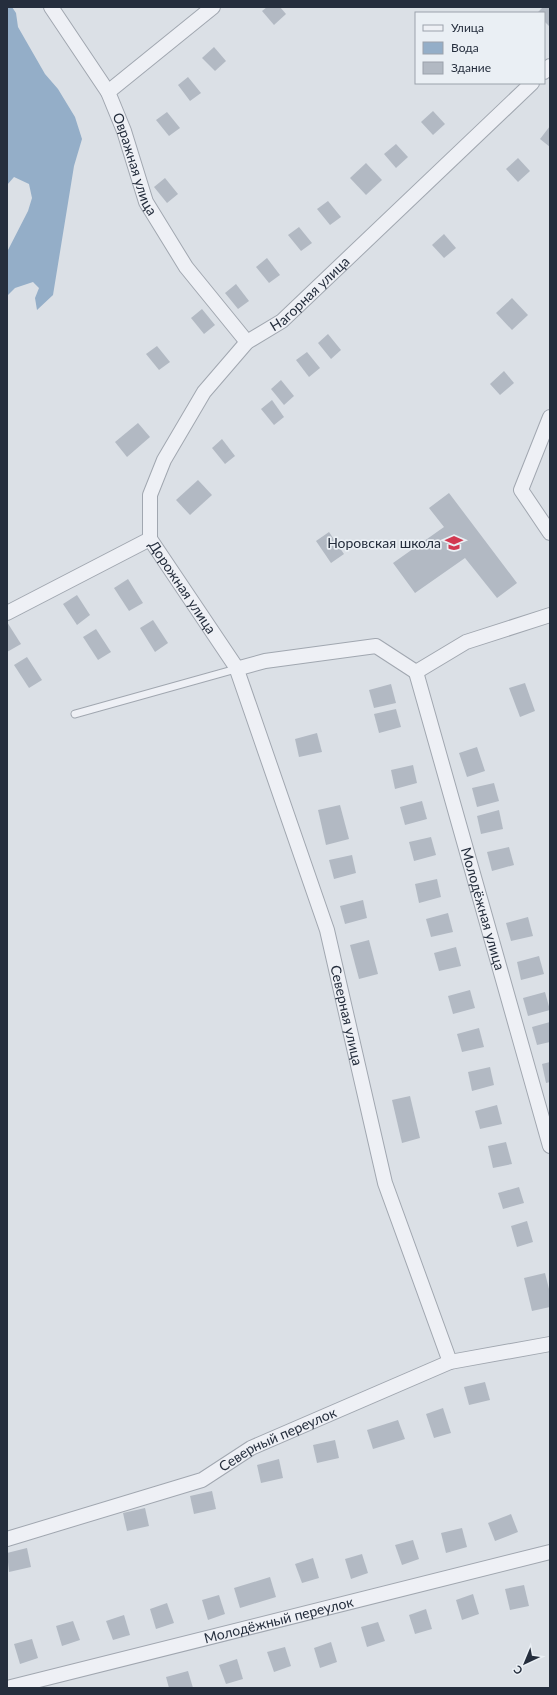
<svg xmlns="http://www.w3.org/2000/svg" width="557" height="1695" font-family="Lato,sans-serif">
<rect width="100%" height="100%" fill="#dbe0e6"/>
<path fill="#94aec8" d="M 7,7 L 12,7 L 16,13 L 18,27 L 45,74 L 58,89 L 75,117 L 82,139 L 74,166 L 53,295 L 37,310 L 35,298 L 39,288 L 33,282 L 15,288 L 7,296 L 7,252 L 28,211 L 32,198 L 29,184 L 14,177 L 7,185 Z"/>
<g fill="#b2b9c3">
<path d="M 267,7 L 280,7 L 286,14 L 274,25 L 262,11 Z"/>
<path d="M 543,7 L 550,7 L 549,26 L 544,21 L 544,13 L 537,13 Z"/>
<path d="M 214,47 L 226,61 L 215,71 L 202,58 Z"/>
<path d="M 188,77 L 201,93 L 190,101 L 178,85 Z"/>
<path d="M 433,111 L 445,124 L 433,135 L 421,122 Z"/>
<path d="M 167,112 L 180,128 L 169,136 L 156,120 Z"/>
<path d="M 550,126 L 550,147 L 540,139 Z"/>
<path d="M 396,144 L 408,157 L 396,168 L 384,154 Z"/>
<path d="M 518,158 L 530,171 L 518,182 L 506,169 Z"/>
<path d="M 366,163 L 382,180 L 366,195 L 350,178 Z"/>
<path d="M 165,178 L 178,194 L 167,203 L 154,187 Z"/>
<path d="M 328,201 L 341,217 L 330,225 L 317,209 Z"/>
<path d="M 299,227 L 312,243 L 301,251 L 288,235 Z"/>
<path d="M 444,234 L 456,248 L 444,258 L 432,245 Z"/>
<path d="M 267,258 L 280,275 L 269,283 L 256,267 Z"/>
<path d="M 236,284 L 249,301 L 238,309 L 225,293 Z"/>
<path d="M 512,298 L 528,315 L 512,330 L 496,313 Z"/>
<path d="M 202,309 L 215,325 L 204,334 L 191,318 Z"/>
<path d="M 328,334 L 341,350 L 331,359 L 318,343 Z"/>
<path d="M 157,346 L 170,362 L 159,370 L 146,354 Z"/>
<path d="M 307,352 L 320,368 L 309,377 L 296,360 Z"/>
<path d="M 504,371 L 514,383 L 500,395 L 490,384 Z"/>
<path d="M 281,380 L 294,396 L 284,405 L 271,389 Z"/>
<path d="M 272,400 L 284,417 L 274,425 L 261,409 Z"/>
<path d="M 138,423 L 150,437 L 127,457 L 115,442 Z"/>
<path d="M 222,439 L 235,456 L 225,464 L 212,448 Z"/>
<path d="M 198,480 L 212,495 L 190,515 L 176,500 Z"/>
<path d="M 449,493 L 517,583 L 497,598 L 465,558 L 415,593 L 393,563 L 444,527 L 429,508 Z"/>
<path d="M 329,532 L 344,554 L 331,563 L 316,541 Z"/>
<path d="M 128,579 L 143,603 L 129,611 L 114,588 Z"/>
<path d="M 77,595 L 90,615 L 77,625 L 63,604 Z"/>
<path d="M 153,620 L 168,643 L 155,652 L 140,628 Z"/>
<path d="M 7,622 L 21,644 L 7,652 Z"/>
<path d="M 96,629 L 111,652 L 98,660 L 83,637 Z"/>
<path d="M 27,657 L 42,680 L 29,688 L 14,665 Z"/>
<path d="M 525,683 L 535,711 L 520,717 L 509,688 Z"/>
<path d="M 391,684 L 396,703 L 374,708 L 369,690 Z"/>
<path d="M 396,709 L 401,727 L 379,733 L 374,714 Z"/>
<path d="M 317,733 L 322,752 L 299,757 L 295,739 Z"/>
<path d="M 477,747 L 485,771 L 467,777 L 459,753 Z"/>
<path d="M 413,765 L 417,783 L 395,789 L 391,770 Z"/>
<path d="M 494,783 L 499,801 L 477,807 L 472,788 Z"/>
<path d="M 422,801 L 427,819 L 405,825 L 400,807 Z"/>
<path d="M 340,805 L 349,839 L 326,845 L 318,810 Z"/>
<path d="M 499,810 L 503,829 L 481,834 L 477,816 Z"/>
<path d="M 431,837 L 436,855 L 414,861 L 409,842 Z"/>
<path d="M 509,847 L 514,865 L 492,871 L 487,852 Z"/>
<path d="M 352,855 L 356,873 L 334,879 L 329,860 Z"/>
<path d="M 437,879 L 441,897 L 419,903 L 415,884 Z"/>
<path d="M 363,900 L 367,918 L 345,924 L 340,906 Z"/>
<path d="M 448,913 L 453,932 L 431,937 L 426,919 Z"/>
<path d="M 528,917 L 533,936 L 511,941 L 506,923 Z"/>
<path d="M 369,940 L 378,974 L 359,979 L 350,945 Z"/>
<path d="M 456,947 L 461,966 L 439,971 L 434,953 Z"/>
<path d="M 539,956 L 544,974 L 521,980 L 517,962 Z"/>
<path d="M 470,990 L 475,1008 L 453,1014 L 448,996 Z"/>
<path d="M 545,992 L 550,1010 L 528,1016 L 523,998 Z"/>
<path d="M 550,1022 L 550,1042 L 537,1045 L 532,1027 Z"/>
<path d="M 479,1028 L 484,1047 L 462,1052 L 457,1034 Z"/>
<path d="M 550,1062 L 550,1082 L 546,1083 L 542,1064 Z"/>
<path d="M 490,1067 L 494,1085 L 472,1091 L 468,1072 Z"/>
<path d="M 410,1096 L 420,1138 L 402,1143 L 392,1100 Z"/>
<path d="M 497,1105 L 502,1124 L 480,1129 L 475,1111 Z"/>
<path d="M 506,1142 L 512,1164 L 493,1168 L 488,1146 Z"/>
<path d="M 519,1187 L 524,1203 L 503,1209 L 498,1193 Z"/>
<path d="M 527,1221 L 533,1242 L 517,1247 L 511,1226 Z"/>
<path d="M 545,1273 L 550,1293 L 550,1307 L 532,1311 L 524,1278 Z"/>
<path d="M 485,1382 L 490,1400 L 469,1405 L 464,1387 Z"/>
<path d="M 443,1408 L 451,1433 L 434,1438 L 426,1414 Z"/>
<path d="M 398,1420 L 405,1439 L 373,1449 L 367,1430 Z"/>
<path d="M 335,1440 L 339,1458 L 317,1463 L 313,1445 Z"/>
<path d="M 279,1459 L 283,1478 L 261,1483 L 257,1465 Z"/>
<path d="M 212,1491 L 216,1509 L 194,1514 L 190,1496 Z"/>
<path d="M 145,1508 L 149,1526 L 127,1531 L 123,1513 Z"/>
<path d="M 511,1514 L 518,1532 L 495,1541 L 488,1523 Z"/>
<path d="M 462,1528 L 467,1547 L 446,1553 L 441,1533 Z"/>
<path d="M 413,1540 L 419,1559 L 402,1565 L 395,1545 Z"/>
<path d="M 27,1548 L 31,1567 L 9,1572 L 7,1553 Z"/>
<path d="M 362,1554 L 368,1573 L 351,1579 L 345,1559 Z"/>
<path d="M 313,1558 L 319,1578 L 302,1583 L 295,1564 Z"/>
<path d="M 270,1577 L 276,1597 L 240,1608 L 234,1588 Z"/>
<path d="M 524,1585 L 529,1606 L 510,1610 L 505,1589 Z"/>
<path d="M 473,1594 L 479,1614 L 462,1620 L 456,1600 Z"/>
<path d="M 219,1595 L 225,1614 L 208,1620 L 202,1600 Z"/>
<path d="M 167,1603 L 174,1623 L 156,1629 L 150,1609 Z"/>
<path d="M 426,1609 L 432,1629 L 415,1634 L 409,1615 Z"/>
<path d="M 124,1615 L 130,1635 L 113,1640 L 106,1621 Z"/>
<path d="M 73,1621 L 80,1640 L 62,1646 L 56,1626 Z"/>
<path d="M 378,1622 L 385,1641 L 367,1647 L 361,1627 Z"/>
<path d="M 32,1639 L 38,1658 L 20,1664 L 14,1644 Z"/>
<path d="M 331,1642 L 337,1662 L 320,1668 L 314,1648 Z"/>
<path d="M 285,1647 L 291,1666 L 274,1672 L 267,1652 Z"/>
<path d="M 237,1659 L 243,1679 L 226,1684 L 219,1665 Z"/>
<path d="M 188,1671 L 193,1688 L 169,1688 L 166,1677 Z"/>
</g>
<g fill="none" stroke-linecap="round" stroke-linejoin="round">
<g stroke="#a1a7b0" stroke-width="9">
<path id="lane" d="M 75,714 L 236,669"/>
</g>
<g stroke="#a1a7b0" stroke-width="16">
<g id="street">
<path d="M 51,7 L 108,92"/>
<path id="s1" d="M 213,7 L 108,92 L 124,131 L 146,202 L 186,267 L 247,342"/>
<path d="M 544,72 L 550,66"/>
<path d="M 550,417 L 521,490 L 550,533"/>
<path id="s2" d="M 150,539 L 150,495 L 164,460 L 204,392 L 247,342 L 282,321 L 532,83"/>
<path id="s3" d="M 7,613 L 150,539 L 236,667 L 327,930 L 385,1183 L 450,1362"/>
<path d="M 236,669 L 265,661 L 376,646 L 416,672"/>
<path id="s4" d="M 416,672 L 550,1146"/>
<path d="M 416,672 L 466,642 L 550,615"/>
<path id="s5" d="M 7,1539 L 202,1480 L 251,1448 L 450,1362 L 550,1344"/>
<path id="s6" d="M 7,1688 L 550,1552"/>
</g>
</g>
<use href="#lane" stroke="#eef0f5" stroke-width="7"/>
<use href="#street" stroke="#eef0f5" stroke-width="14"/>
</g>
<defs>
<g id="school-bare" transform="scale(1.38)"><path d="M0-5L7-2L0 1L-7-2ZM-4 1L0 2.5L4 1V4Q0 6-4 4Z" fill="#d23951" stroke="#eaeff4" stroke-width="2.5" paint-order="stroke"/></g>
</defs>
<g fill-rule="evenodd">
<use href="#school-bare" x="454" y="543"/>
</g>
<g text-anchor="middle" stroke-width="3.5" stroke-linejoin="round" paint-order="stroke">
<g font-size="14" fill="#252e3d" stroke="#eaeff4">
<text dy="5" stroke="none"><textPath href="#s1" startOffset="212">Овражная улица</textPath></text>
<text dy="5" stroke="none"><textPath href="#s2" startOffset="306">Нагорная улица</textPath></text>
<text dy="5" stroke="none"><textPath href="#s3" startOffset="219">Дорожная улица</textPath></text>
<text dy="5" stroke="none"><textPath href="#s4" startOffset="246">Молодёжная улица</textPath></text>
<text dy="5" stroke="none"><textPath href="#s3" startOffset="681">Северная улица</textPath></text>
<text dy="5" stroke="none"><textPath href="#s5" startOffset="290">Северный переулок</textPath></text>
<text dy="5" stroke="none"><textPath href="#s6" startOffset="280">Молодёжный переулок</textPath></text>
</g>
<g font-size="14" fill="#252e3d" stroke="#eaeff4" text-anchor="end">
<text x="441" y="548">Норовская школа</text>
</g>
</g>
<rect width="557" height="1695" fill="none" stroke="#252e3d" stroke-width="16"/>
<rect x="415" y="12" width="130" height="72" fill="#eaeff4" stroke="#9ba2ab"/>
<rect x="423" y="25" width="20" height="6" fill="#eef0f5" stroke="#9ba2ab"/>
<text x="451" y="32" font-size="12" fill="#252e3d">Улица</text>
<rect x="423" y="42" width="20" height="12" fill="#94aec8" stroke="#9ba2ab"/>
<text x="451" y="52" font-size="12" fill="#252e3d">Вода</text>
<rect x="423" y="62" width="20" height="12" fill="#b2b9c3" stroke="#9ba2ab"/>
<text x="451" y="72" font-size="12" fill="#252e3d">Здание</text>
<g transform="translate(525 1663) rotate(224)" stroke="#eaeff4" stroke-width="3" paint-order="stroke">
<path d="M0-3L7 15L0 10L-7 15Z" fill="#252e3d"/>
<text y="-6" font-size="11" font-weight="bold" text-anchor="middle" fill="#252e3d">С</text>
</g>
</svg>
